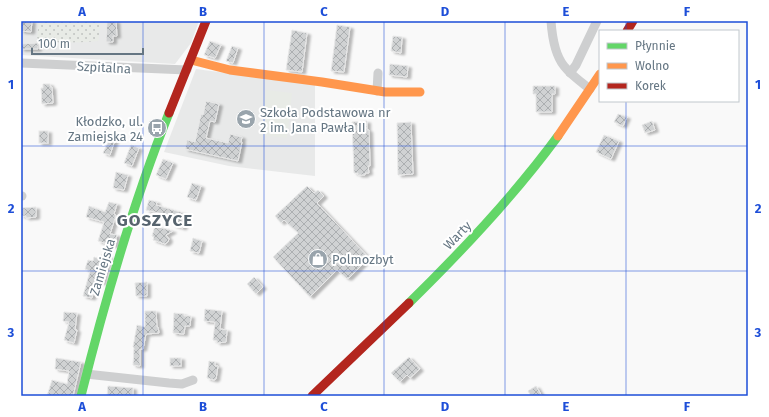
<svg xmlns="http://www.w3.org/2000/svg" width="769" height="417" font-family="'Fira Sans',sans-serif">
<defs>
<pattern id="grass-dots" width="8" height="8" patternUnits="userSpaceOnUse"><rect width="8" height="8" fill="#e8ebe6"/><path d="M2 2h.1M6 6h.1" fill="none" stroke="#c0c3c0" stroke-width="1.8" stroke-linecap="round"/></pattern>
<pattern id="building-cross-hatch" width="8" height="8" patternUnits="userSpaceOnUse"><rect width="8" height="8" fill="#d0d2d3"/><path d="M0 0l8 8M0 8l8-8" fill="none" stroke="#acafb1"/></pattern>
<filter id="shadow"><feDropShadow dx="3.5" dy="2" stdDeviation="1" flood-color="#0004"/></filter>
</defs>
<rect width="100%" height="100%" fill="#f9f9f9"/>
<g fill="#e8e9e9">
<path d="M 21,21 L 199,21 L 191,43 L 175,64 L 21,55 Z"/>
<path d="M 196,69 L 315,85 L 315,176 L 229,166 L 164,152 Z"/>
</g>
<path fill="url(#grass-dots)" d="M 39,21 L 100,21 L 99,39 L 98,41 C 85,42 47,45 37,38 Z"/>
<path fill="#e8ebe6" d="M 266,90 L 292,93 L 287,138 L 261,135 Z"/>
<g fill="url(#building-cross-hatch)" stroke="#e8e8e8" filter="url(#shadow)">
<path d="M 21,21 L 32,21 L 31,32 L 21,31 Z"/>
<path d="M 107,21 L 116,21 L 117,36 L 113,36 L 113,42 L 106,42 Z"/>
<path d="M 337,25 L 350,27 L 344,72 L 331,71 Z"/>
<path d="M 292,30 L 307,33 L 302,72 L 286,70 Z"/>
<path d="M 393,36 L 402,37 L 401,53 L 391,51 Z"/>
<path d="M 210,41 L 221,45 L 215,58 L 204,55 Z"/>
<path d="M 38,43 L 38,49 L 21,49 L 21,44 Z"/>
<path d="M 232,46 L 238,48 L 233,63 L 226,61 Z"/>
<path d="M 390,64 L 408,66 L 407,77 L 389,75 Z"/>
<path d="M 43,84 L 50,84 L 50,87 L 52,87 L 53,103 L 42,104 L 41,88 L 43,88 Z"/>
<path d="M 533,86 L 555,86 L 555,94 L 552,94 L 552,112 L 536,112 L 536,94 L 533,94 Z"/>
<path d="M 206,101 L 219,104 L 215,122 L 210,121 L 206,138 L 228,143 L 230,134 L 242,137 L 241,142 L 242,142 L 238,161 L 185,149 L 187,140 L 195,142 L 201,114 L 203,115 Z"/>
<path d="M 618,114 L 627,117 L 623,126 L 614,122 Z"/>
<path d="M 367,121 L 367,130 L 369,130 L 370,166 L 368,166 L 369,173 L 365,173 L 365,175 L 358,175 L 358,173 L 354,173 L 352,122 Z"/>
<path d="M 652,121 L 655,130 L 645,133 L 642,125 Z"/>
<path d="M 411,122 L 413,174 L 398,175 L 397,123 Z"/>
<rect x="39" y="131" width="9" height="12"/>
<path d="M 604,135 L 619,141 L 611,159 L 596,152 Z"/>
<path d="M 110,138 L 115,140 L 110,155 L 103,153 Z"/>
<path d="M 131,145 L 139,148 L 132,166 L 124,163 Z"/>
<path d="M 163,159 L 173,163 L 166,179 L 156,175 Z"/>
<path d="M 116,172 L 128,175 L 124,190 L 113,188 Z"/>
<path d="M 192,183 L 201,186 L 196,200 L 187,197 Z"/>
<path d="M 307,186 L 314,193 L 318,190 L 324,196 L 317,203 L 369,258 L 349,278 L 346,278 L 337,270 L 310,297 L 273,257 L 298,233 L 284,220 L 281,223 L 275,216 Z"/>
<path d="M 149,200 L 157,202 L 156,205 L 187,214 L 183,228 L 173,225 L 176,217 L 146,210 Z"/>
<path d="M 109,202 L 117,204 L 114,214 L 116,215 L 110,234 L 117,235 L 114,246 L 98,241 L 104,222 L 86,217 L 89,206 L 105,212 Z"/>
<path d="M 36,207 L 36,217 L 26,218 L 26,216 L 21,216 L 22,208 Z"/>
<path d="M 155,226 L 173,231 L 166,235 L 169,239 L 168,242 L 165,244 L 153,240 L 154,237 L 152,236 Z"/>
<path d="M 193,238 L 202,241 L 199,253 L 190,251 Z"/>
<path d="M 102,254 L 109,256 L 102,283 L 96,281 L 92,298 L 83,296 L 90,271 L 85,269 L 88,260 L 93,261 L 94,257 L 100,259 Z"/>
<path d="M 254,277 L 263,287 L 256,294 L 247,284 Z"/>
<path d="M 147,282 L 147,296 L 136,296 L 135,283 Z"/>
<path d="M 205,309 L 222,311 L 220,329 L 227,330 L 226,342 L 217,343 L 217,341 L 213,340 L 215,322 L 204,321 Z"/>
<path d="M 145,311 L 156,311 L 157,327 L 158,327 L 159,333 L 146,334 L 143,349 L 140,349 L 140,366 L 133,365 L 134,348 L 133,347 L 137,325 L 145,327 Z"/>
<path d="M 64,312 L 77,313 L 75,330 L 77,330 L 74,343 L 64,340 L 69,322 L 63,321 Z"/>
<path d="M 174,313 L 184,314 L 184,316 L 191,316 L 190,326 L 185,326 L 184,334 L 173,333 Z"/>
<path d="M 409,357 L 420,369 L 410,378 L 407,375 L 400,382 L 391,373 Z"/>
<path d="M 56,358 L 81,362 L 73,396 L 47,396 L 52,380 L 67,384 L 69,371 L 55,369 Z"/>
<rect x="170" y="358" width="11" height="8"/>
<path d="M 209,361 L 215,362 L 215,366 L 218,366 L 216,379 L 214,380 L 207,378 Z"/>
<path d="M 108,386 L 133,388 L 133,396 L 107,396 Z"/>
<path d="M 536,386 L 542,396 L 531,396 L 528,391 Z"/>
</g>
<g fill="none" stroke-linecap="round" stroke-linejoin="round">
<g stroke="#cecfd0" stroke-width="9">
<path d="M 551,21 C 552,35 555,55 564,66 C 571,75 581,82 590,89"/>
<path d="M 21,63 L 187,70"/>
<path d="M 570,73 L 576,65 L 597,21"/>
<path d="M 377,91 L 378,73"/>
<path d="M 21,196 L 22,196"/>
<path d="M 86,374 L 169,383 L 182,384 L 193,380"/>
</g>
<g stroke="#63d668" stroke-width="9">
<path d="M 409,303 C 463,250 514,196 558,136"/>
<path d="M 81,396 C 105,300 132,205 169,113"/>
</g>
<g stroke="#ff974d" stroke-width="9">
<path d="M 191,60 L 230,70 L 322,82 L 385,92 L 420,92"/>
<path d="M 558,136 L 600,74"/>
</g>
<g stroke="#b3261e" stroke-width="9">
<path d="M 627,31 L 633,21"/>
<path d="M 169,113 L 206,21"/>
<path d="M 312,396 L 409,303"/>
</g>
</g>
<path fill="none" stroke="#1d4ed8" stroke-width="1" stroke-opacity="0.55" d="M 143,21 L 143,396M 264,21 L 264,396M 384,21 L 384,396M 505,21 L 505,396M 626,21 L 626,31M 626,101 L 626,396M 21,146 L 748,146M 21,271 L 748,271"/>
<defs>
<g id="school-disc" transform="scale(1)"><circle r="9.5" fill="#99a4ac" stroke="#fff"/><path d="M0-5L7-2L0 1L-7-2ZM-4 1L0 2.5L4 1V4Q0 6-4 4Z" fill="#fff"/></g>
<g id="bus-disc" transform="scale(1)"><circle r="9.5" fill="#99a4ac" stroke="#fff"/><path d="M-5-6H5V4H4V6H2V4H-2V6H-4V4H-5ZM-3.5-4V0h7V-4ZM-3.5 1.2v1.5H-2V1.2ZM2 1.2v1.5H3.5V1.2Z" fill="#fff"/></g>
<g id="shop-disc" transform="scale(1)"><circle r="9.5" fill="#99a4ac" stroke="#fff"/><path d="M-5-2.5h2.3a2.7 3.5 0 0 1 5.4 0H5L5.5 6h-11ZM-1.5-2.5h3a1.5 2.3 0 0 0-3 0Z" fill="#fff"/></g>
</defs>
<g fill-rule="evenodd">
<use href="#school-disc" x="246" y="119"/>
<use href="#bus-disc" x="157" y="128"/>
<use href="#shop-disc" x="318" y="259"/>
</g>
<g text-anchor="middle" stroke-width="4" stroke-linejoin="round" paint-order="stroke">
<g font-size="13" fill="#657683" stroke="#fff">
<text transform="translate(104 67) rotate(3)" y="5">Szpitalna</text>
<text transform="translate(457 235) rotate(-46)" y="5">Warty</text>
<text transform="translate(102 267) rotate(-73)" y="5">Zamiejska</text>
</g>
<g font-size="13" fill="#657683" stroke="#fff" text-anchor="start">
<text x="260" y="117">Szkoła Podstawowa nr<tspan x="260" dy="15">2 im. Jana Pawła II</tspan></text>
<text x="143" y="126" text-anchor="end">Kłodzko, ul.<tspan x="143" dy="15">Zamiejska 24</tspan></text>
<text x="332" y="264">Polmozbyt</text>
</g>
<g font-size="17" font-weight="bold" letter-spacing="1" fill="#57646e" stroke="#fff">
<text x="155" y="226">GOSZYCE</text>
</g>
</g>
<rect width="769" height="417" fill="none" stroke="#ffffff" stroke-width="44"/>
<rect x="599" y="30" width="140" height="72" fill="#ffffff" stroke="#c1c8cd"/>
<rect x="607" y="43" width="20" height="6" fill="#63d668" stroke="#c1c8cd"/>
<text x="635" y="50" font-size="12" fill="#657683">Płynnie</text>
<rect x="607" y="63" width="20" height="6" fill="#ff974d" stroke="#c1c8cd"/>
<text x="635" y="70" font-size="12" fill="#657683">Wolno</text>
<rect x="607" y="83" width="20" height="6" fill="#b3261e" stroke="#c1c8cd"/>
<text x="635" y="90" font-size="12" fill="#657683">Korek</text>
<path d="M32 48v6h111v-6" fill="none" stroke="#657683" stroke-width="2"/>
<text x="38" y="48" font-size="12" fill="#657683" stroke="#ffffff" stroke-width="3" paint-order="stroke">100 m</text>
<rect x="22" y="22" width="725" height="373" fill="none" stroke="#1d4ed8" stroke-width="1.5"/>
<g font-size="13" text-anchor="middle" font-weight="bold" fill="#1d4ed8">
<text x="82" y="16">A</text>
<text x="203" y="16">B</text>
<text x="324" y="16">C</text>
<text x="445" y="16">D</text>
<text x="566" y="16">E</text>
<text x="687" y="16">F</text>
<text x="11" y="89">1</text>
<text x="758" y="89">1</text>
<text x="11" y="213">2</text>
<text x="758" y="213">2</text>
<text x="11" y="337">3</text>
<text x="758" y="337">3</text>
<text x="82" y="411">A</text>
<text x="203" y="411">B</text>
<text x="324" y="411">C</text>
<text x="445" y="411">D</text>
<text x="566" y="411">E</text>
<text x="687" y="411">F</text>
</g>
</svg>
